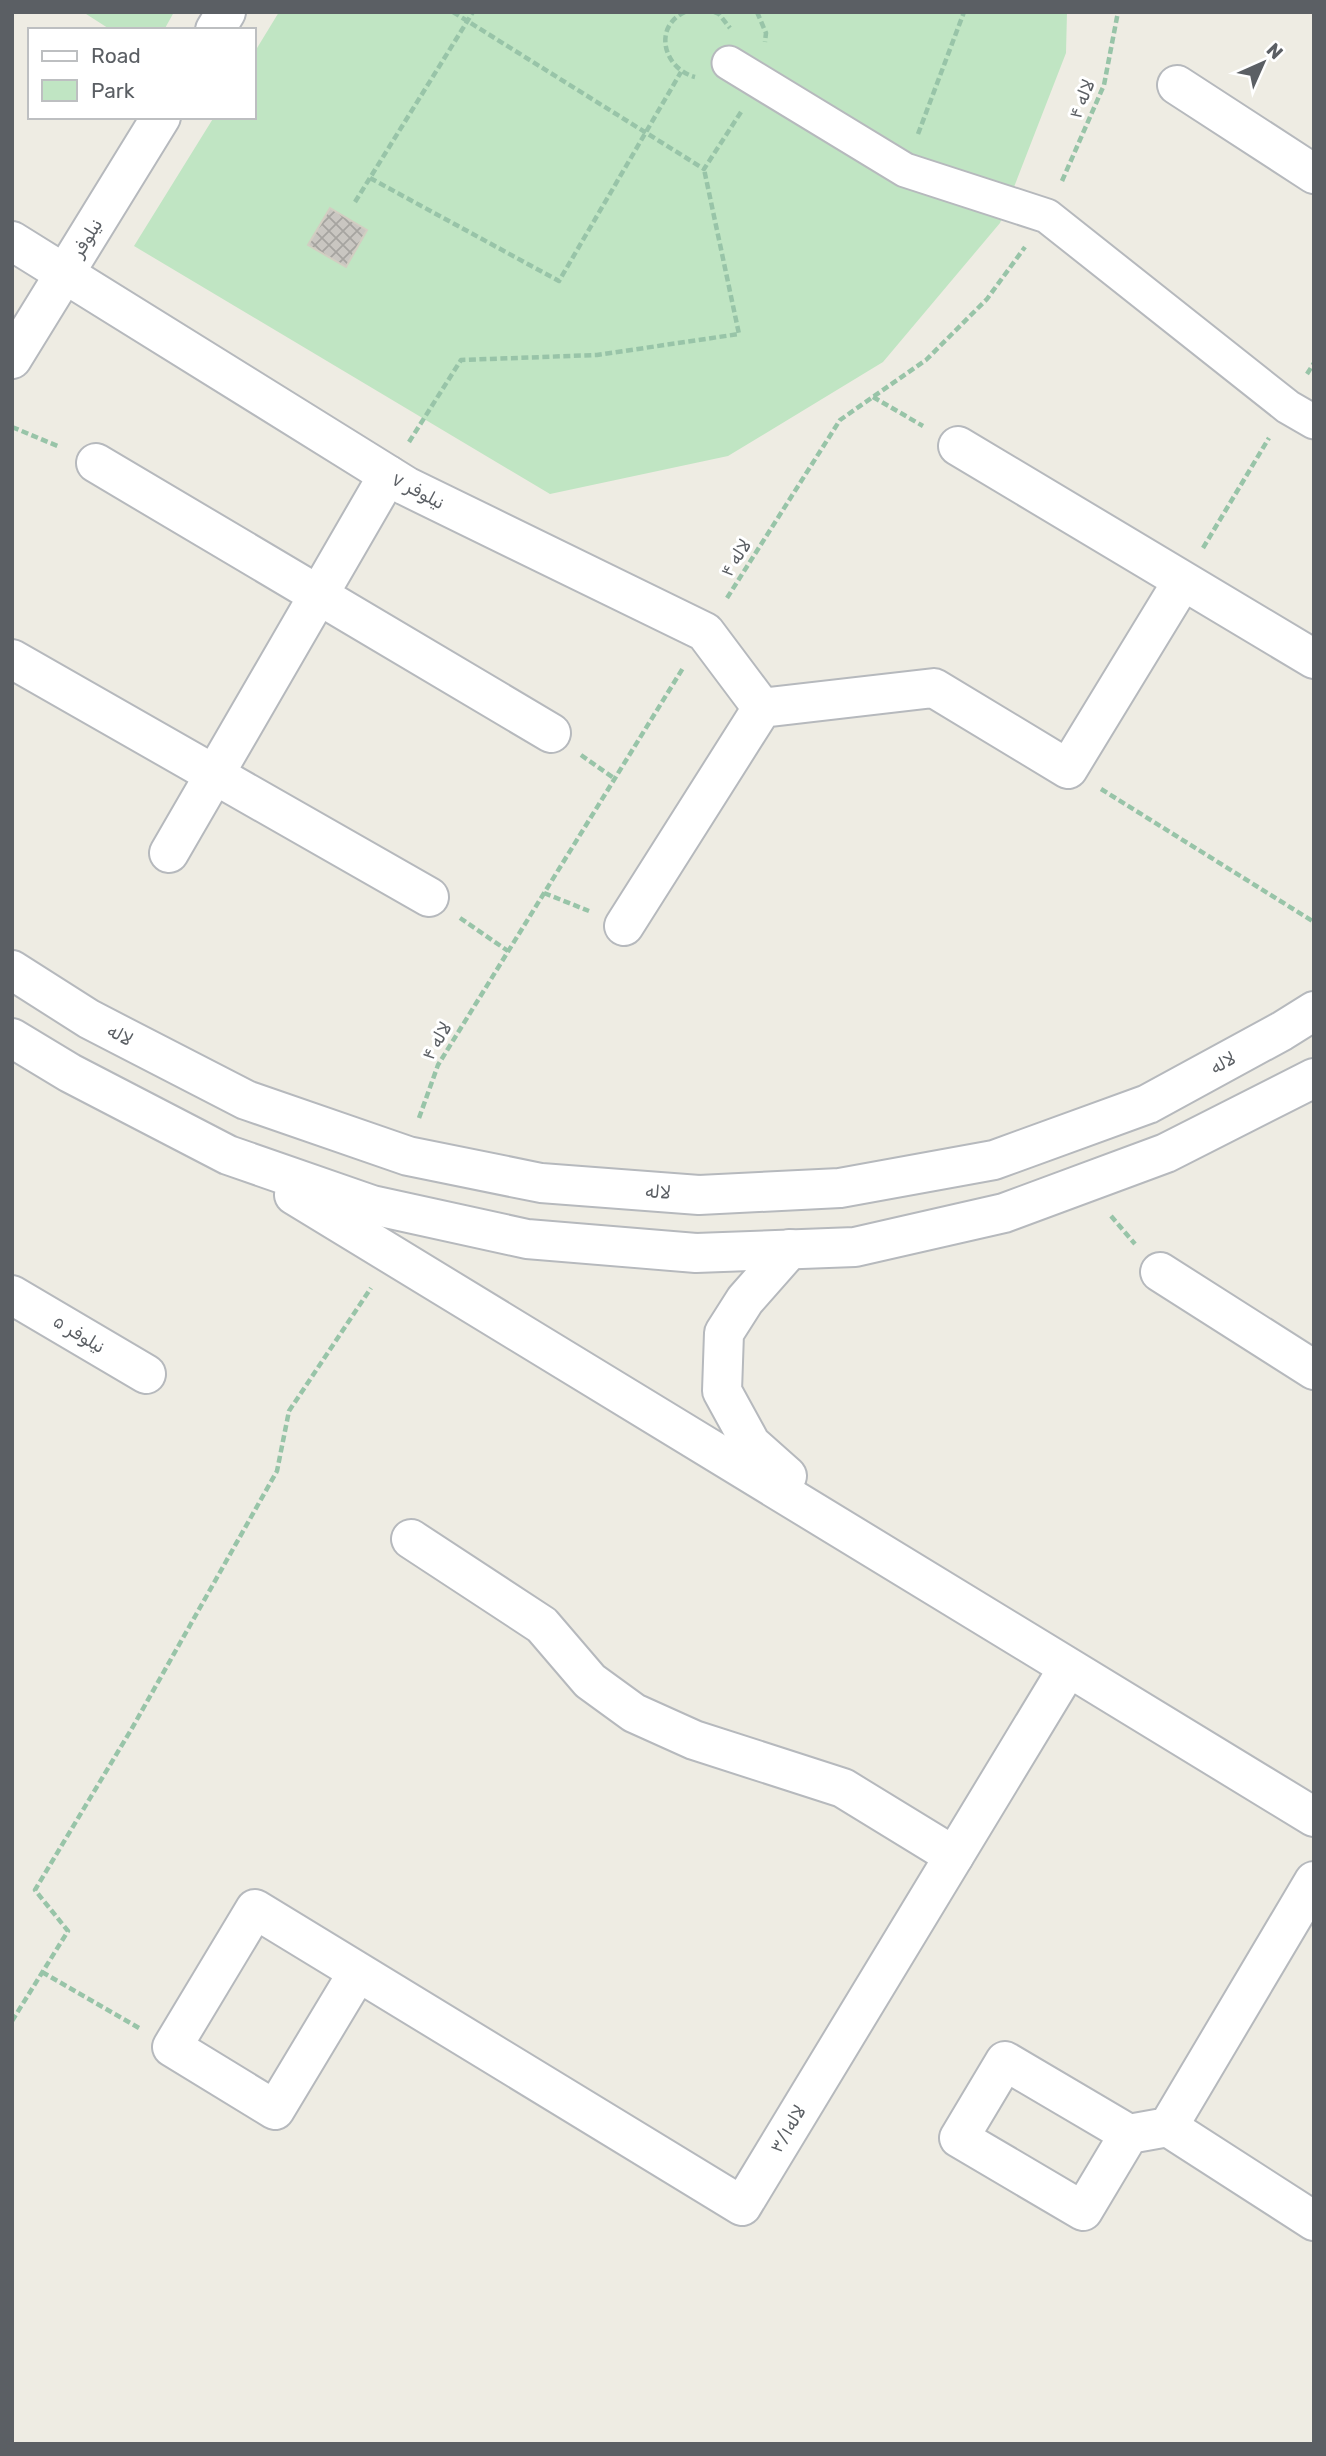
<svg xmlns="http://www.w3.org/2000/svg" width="1326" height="2456" font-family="Rubik,Vazirmatn,sans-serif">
<defs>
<pattern id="building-cross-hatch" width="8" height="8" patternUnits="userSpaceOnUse" patternTransform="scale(1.75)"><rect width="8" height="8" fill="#c9c6c1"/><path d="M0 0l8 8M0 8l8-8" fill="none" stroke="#a6a4a0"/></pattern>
</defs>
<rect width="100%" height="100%" fill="#eeece3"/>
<g fill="#c0e5c3">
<path d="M 83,12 L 174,12 L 164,30 L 111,30 Z"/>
<path d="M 279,12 L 1067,12 L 1066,53 L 1000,223 L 883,362 L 728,456 L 550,494 L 134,246 L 214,117 L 254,117 L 254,53 Z"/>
</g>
<path fill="url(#building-cross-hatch)" stroke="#d2cec2" stroke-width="2" d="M 330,208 L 367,230 L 346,267 L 308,245 Z"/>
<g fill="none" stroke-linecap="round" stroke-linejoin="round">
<g stroke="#b6b9bd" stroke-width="37">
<path id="pedestrian" d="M 729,63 L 905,170 L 1047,216 L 1288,407 L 1314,422"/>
</g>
<g stroke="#b6b9bd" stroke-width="42">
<g id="minor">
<path d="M 215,30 L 226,12"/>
<path d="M 1177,85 L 1314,174"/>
<path d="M 12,241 L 406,486 L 705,632 L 762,708"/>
<path d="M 12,359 L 161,117"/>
<path d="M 958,446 L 1314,659"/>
<path d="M 96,463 L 551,733"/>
<path d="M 12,659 L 429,897"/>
<path d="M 169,853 L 388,475"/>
<path d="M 624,926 L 762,708 L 934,688 L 1068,769 L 1182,582"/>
<path d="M 12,970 L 89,1019 L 246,1100 L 408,1156 L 541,1183 L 699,1195 L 840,1188 L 994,1160 L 1148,1104 L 1282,1031 L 1314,1011"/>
<path d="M 12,1038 L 70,1073 L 228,1155 L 372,1205 L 527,1239 L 696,1253 L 855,1247 L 1004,1213 L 1166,1153 L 1314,1078"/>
<path d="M 294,1195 L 1314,1817"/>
<path d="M 1160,1272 L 1314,1370"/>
<path d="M 12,1295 L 146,1374"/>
<path d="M 787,1476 L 751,1444 L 722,1391 L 724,1333 L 745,1300 L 790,1249"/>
<path d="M 411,1539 L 542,1625 L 590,1681 L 634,1713 L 694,1740 L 843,1788 L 954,1856"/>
<path d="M 358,1972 L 275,2110 L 172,2047 L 255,1909 L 742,2206 L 1068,1668"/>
<path d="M 1168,2127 L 1314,2221"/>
<path d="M 1129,2134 L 1083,2211 L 959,2138 L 1005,2061 L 1129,2134 L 1168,2127 L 1314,1881"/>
</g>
</g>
<g stroke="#98c4a8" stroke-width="4.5" stroke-dasharray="7 3.5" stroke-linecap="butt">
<path d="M 453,12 L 704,169 L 741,112"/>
<path d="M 685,12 C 652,27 664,69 695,77"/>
<path d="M 714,12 L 719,14 L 730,28"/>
<path d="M 757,12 L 766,33 L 765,42"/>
<path d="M 918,134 L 964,12"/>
<path d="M 370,178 L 559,281 L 681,72"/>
<path d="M 1062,181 L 1104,85 L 1118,12"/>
<path d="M 355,202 L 473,12"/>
<path d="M 1307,374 L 1314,363"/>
<path d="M 873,397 L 923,426"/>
<path d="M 12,427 L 60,447"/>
<path d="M 409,442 L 461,360 L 597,355 L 739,334 L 704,169"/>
<path d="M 1203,548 L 1269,438"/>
<path d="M 727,598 L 840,420 L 926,360 L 987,299 L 1025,247"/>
<path d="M 581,755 L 615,779"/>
<path d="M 1101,789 L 1314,922"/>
<path d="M 544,893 L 589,911"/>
<path d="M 460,918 L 508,951"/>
<path d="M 419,1118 L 438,1065 L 683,668"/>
<path d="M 1111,1216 L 1135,1244"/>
<path d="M 42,1972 L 139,2028"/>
<path d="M 12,2021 L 68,1931 L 35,1890 L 131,1730 L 277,1471 L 289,1411 L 371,1288"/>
</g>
<use href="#pedestrian" stroke="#fff" stroke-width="33"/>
<use href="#minor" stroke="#fff" stroke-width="38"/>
</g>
<g text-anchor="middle" stroke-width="6" stroke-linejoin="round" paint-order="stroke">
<g font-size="18" fill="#5b5f64" stroke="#fff">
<text transform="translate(1082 99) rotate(-68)" y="6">لاله ۴</text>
<text transform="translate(87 238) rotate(-58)" y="6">نیلوفر</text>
<text transform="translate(418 491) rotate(28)" y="6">نیلوفر ۷</text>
<text transform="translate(736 558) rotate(-58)" y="6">لاله ۴</text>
<text transform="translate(120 1035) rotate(28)" y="6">لاله</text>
<text transform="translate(437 1041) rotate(-60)" y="6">لاله ۴</text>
<text transform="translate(1223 1063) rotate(-29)" y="6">لاله</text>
<text transform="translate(658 1192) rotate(4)" y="6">لاله</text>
<text transform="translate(79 1334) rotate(31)" y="6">نیلوفر ۵</text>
<text transform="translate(788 2129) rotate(-59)" y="6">لاله۳/۱</text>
</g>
</g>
<rect width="1326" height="2456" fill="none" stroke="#5b5f64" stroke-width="28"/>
<rect x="28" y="28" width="228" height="91" fill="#ffffff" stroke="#bdbfc1" stroke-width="2"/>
<rect x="42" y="51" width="35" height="10" fill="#ffffff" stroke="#bdbfc1" stroke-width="2"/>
<text x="91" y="63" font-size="21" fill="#5b5f64">Road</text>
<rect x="42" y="80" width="35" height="21" fill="#c0e5c3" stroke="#bdbfc1" stroke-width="2"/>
<text x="91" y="98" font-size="21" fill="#5b5f64">Park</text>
<g transform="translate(1263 63) rotate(45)" stroke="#ffffff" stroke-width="5" paint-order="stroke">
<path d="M0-5L12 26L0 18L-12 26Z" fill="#5b5f64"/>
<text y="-10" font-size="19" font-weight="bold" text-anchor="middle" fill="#5b5f64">N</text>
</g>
</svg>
